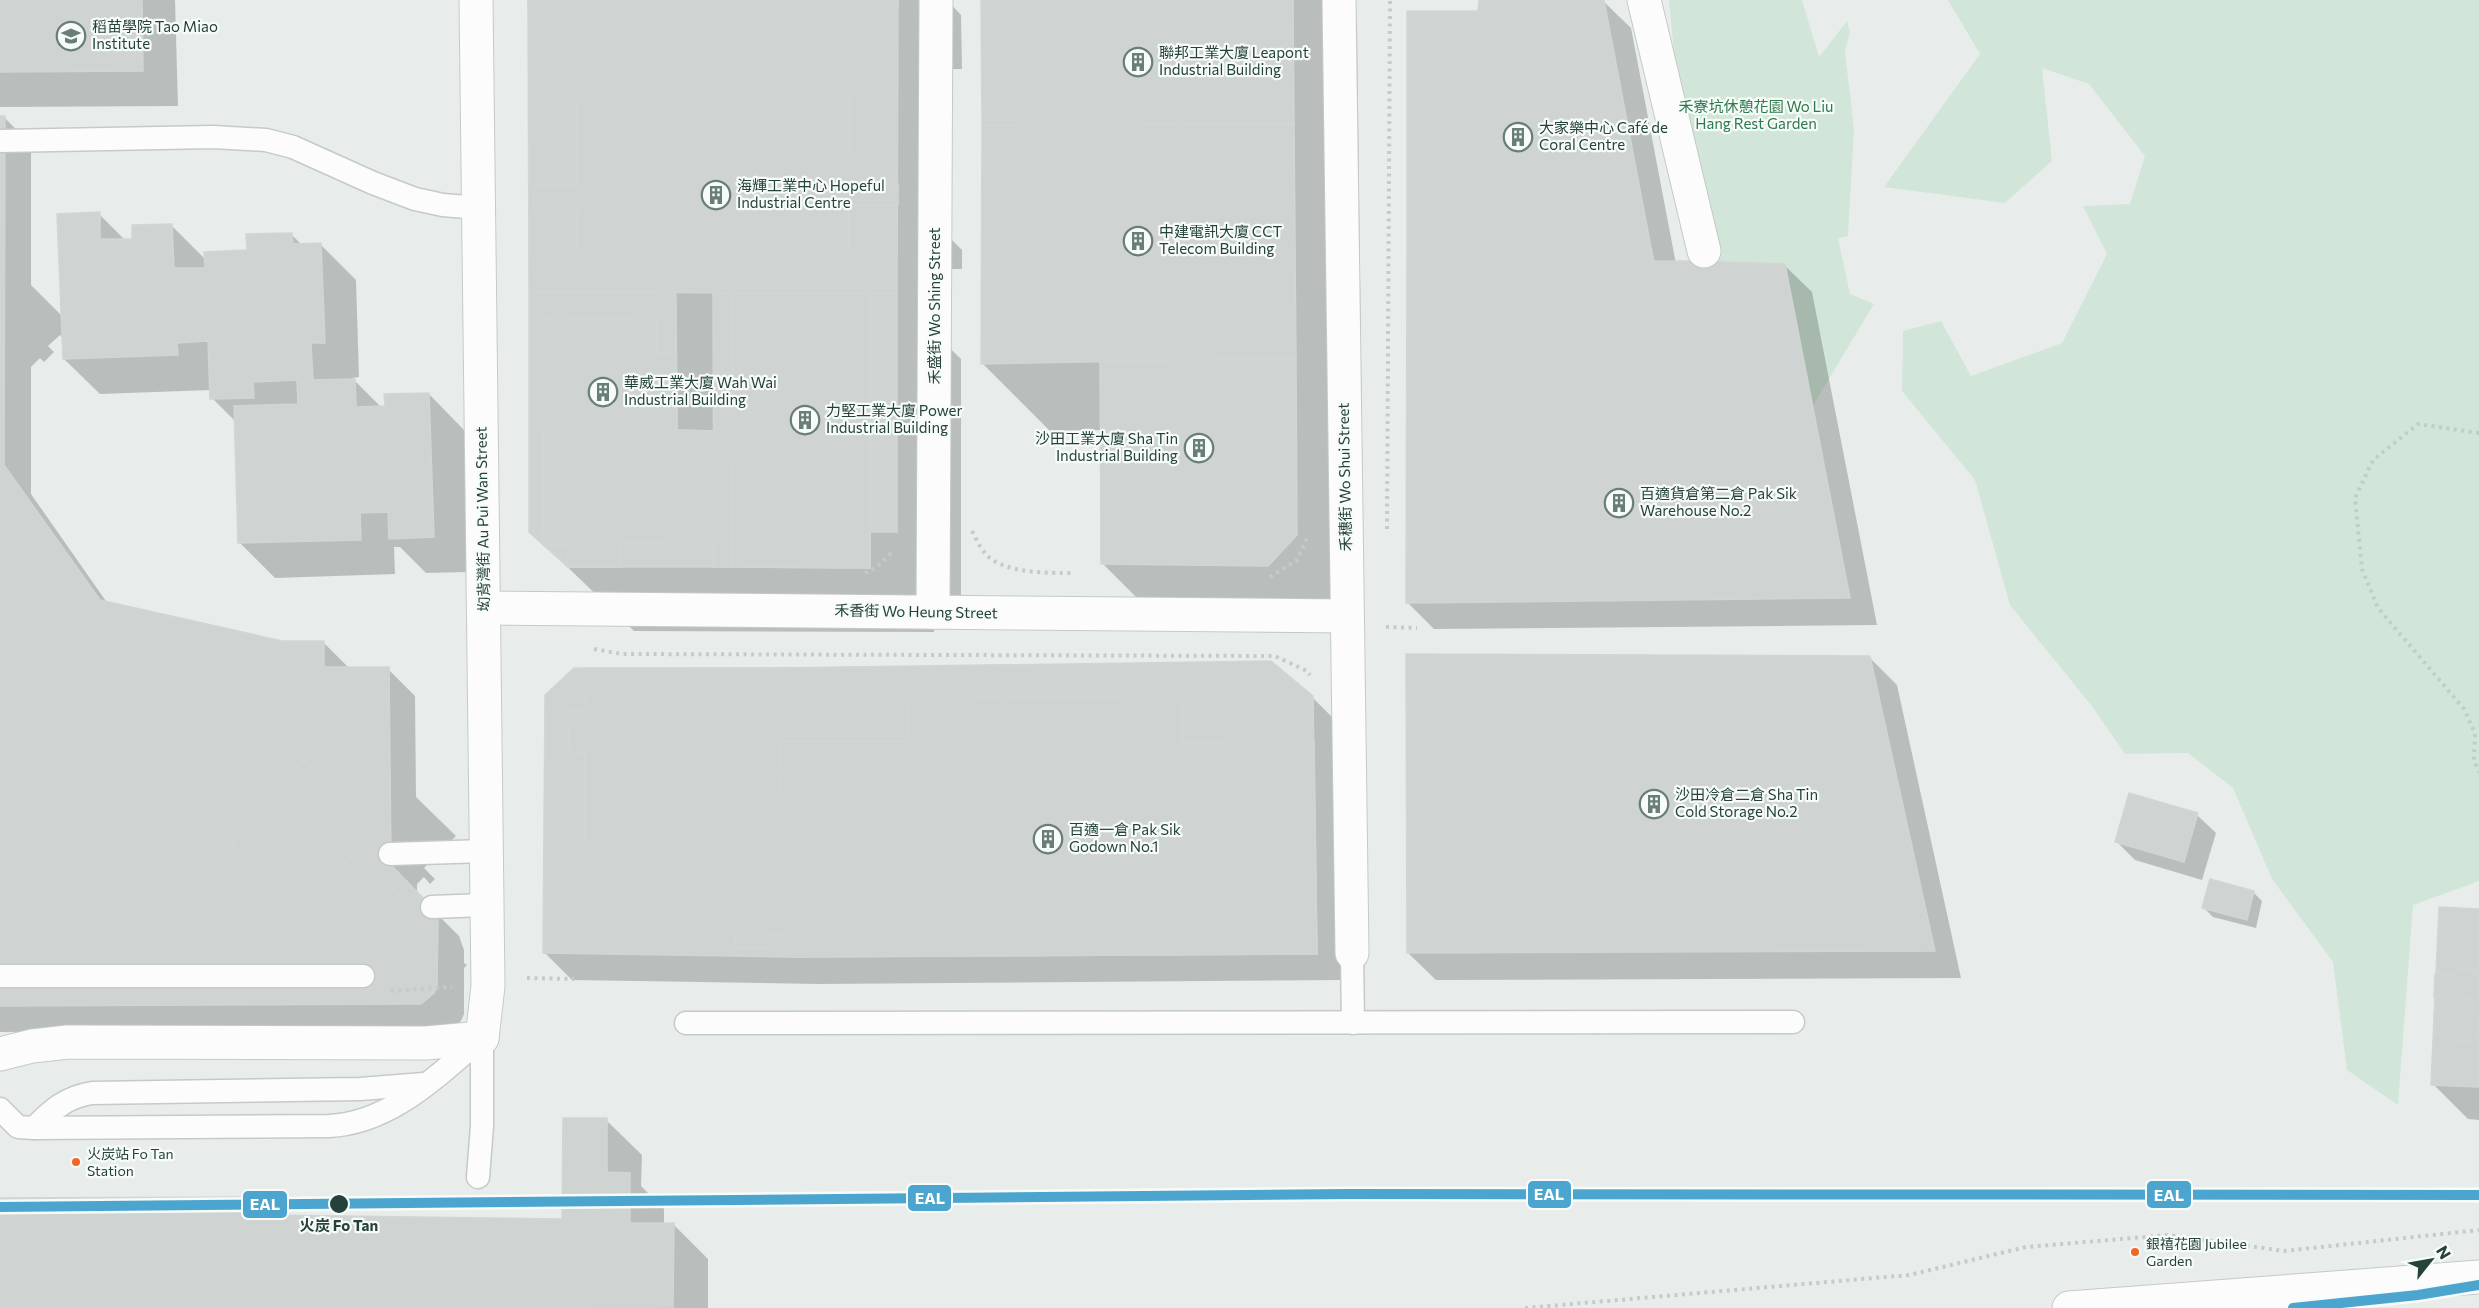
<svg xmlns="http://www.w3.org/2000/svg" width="2479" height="1308" font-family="Commissioner,'Noto Sans TC',sans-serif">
<rect width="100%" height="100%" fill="#e8edeb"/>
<g fill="#d1e6d8">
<path d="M 1669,0 L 1802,0 L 1819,57 L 1847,21 L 1850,32 L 1845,52 L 1854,129 L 1848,236 L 1838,238 L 1850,294 L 1874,304 L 1812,407 L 1785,264 L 1694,261 Z"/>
<path d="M 1948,0 L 2479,0 L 2479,881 L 2413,905 L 2398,1105 L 2347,1070 L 2333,962 L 2272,879 L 2233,788 L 2188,753 L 2125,754 L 2091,705 L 2010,605 L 1975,480 L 1902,391 L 1903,331 L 1941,321 L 1971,376 L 2062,343 L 2107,254 L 2083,206 L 2130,204 L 2145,156 L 2089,84 L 2042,68 L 2052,161 L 2005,203 L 1884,187 L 1980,54 Z"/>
</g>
<g fill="#0003">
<path d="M 0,0 L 175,0 L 178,106 L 0,107 Z"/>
<path d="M 530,0 L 947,0 L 961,15 L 962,69 L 934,69 L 925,213 L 962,250 L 962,269 L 924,269 L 923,322 L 961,359 L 961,596 L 934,596 L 934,632 L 634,631 L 530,531 Z"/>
<path d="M 983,0 L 1340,0 L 1357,23 L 1364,603 L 1335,633 L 1170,631 L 1103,564 L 1102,430 L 1050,431 L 983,364 Z"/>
<path d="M 1480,0 L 1603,1 L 1631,28 L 1676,264 L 1784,265 L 1812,292 L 1877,625 L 1434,629 L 1407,602 Z"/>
<path d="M 0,117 L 4,117 L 31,145 L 31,285 L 63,317 L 99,214 L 125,240 L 134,240 L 172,226 L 206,260 L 248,252 L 292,235 L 302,245 L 321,245 L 356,280 L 359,377 L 352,378 L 382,408 L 429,394 L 464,430 L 468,572 L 426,573 L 400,547 L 394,547 L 395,574 L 275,578 L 240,543 L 236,422 L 212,398 L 211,390 L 100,394 L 64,359 L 64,339 L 60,335 L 48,346 L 54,352 L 44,362 L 40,358 L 31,367 L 31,494 L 108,604 L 282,643 L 323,642 L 350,669 L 388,669 L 415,696 L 416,797 L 456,836 L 424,868 L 435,879 L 430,884 L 424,877 L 417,884 L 417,894 L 459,936 L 464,950 L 464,963 L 467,965 L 464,968 L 464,1014 L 461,1021 L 448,1030 L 0,1032 Z"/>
<path d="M 1870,658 L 1897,685 L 1961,978 L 1436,980 L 1408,953 Z"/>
<path d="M 1271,663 L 1312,697 L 1340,725 L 1343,980 L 818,984 L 572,980 L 545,953 L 575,669 Z"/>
<path d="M 2197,815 L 2216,833 L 2202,880 L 2135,860 L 2116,841 Z"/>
<path d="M 2253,892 L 2262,901 L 2256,928 L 2213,917 L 2204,908 Z"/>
<path d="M 2479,911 L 2479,1120 L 2468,1119 L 2433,1084 Z"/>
<path d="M 606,1120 L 642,1155 L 641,1186 L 664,1209 L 664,1224 L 673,1224 L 708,1259 L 708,1308 L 0,1308 L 0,1199 L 263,1199 L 281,1216 L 564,1220 Z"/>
</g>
<g fill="#cfd4d2" stroke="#d1d6d4" stroke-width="1.5">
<path d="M 0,0 L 142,0 L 143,71 L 0,72 Z"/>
<path d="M 528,0 L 898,0 L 898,5 L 870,5 L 872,90 L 548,90 L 548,9 L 528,8 Z"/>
<path d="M 528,0 L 898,0 L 897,293 L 529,292 Z"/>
<path d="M 981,0 L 1293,0 L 1294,124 L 982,125 Z"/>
<path d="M 1479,0 L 1604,0 L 1654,263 L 1407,262 L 1407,11 L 1478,11 Z"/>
<path d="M 577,98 L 849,99 L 850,184 L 898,184 L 898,205 L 849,205 L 848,293 L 576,292 L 577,208 L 534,208 L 534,185 L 577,185 Z"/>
<path d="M 0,116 L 5,116 L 4,465 L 100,600 L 282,641 L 324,641 L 324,667 L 389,667 L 391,865 L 427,902 L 436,913 L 438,921 L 437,986 L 434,993 L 421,1004 L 0,1006 Z"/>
<path d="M 1294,124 L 1296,358 L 981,364 L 982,125 Z"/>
<path d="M 100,212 L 100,239 L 132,239 L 132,225 L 172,224 L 174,268 L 205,268 L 204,252 L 247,250 L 246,234 L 292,233 L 293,244 L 321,243 L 325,343 L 311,343 L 313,380 L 355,379 L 356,407 L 385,406 L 384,394 L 429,393 L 434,537 L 389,539 L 388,512 L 360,513 L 361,540 L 238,543 L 234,406 L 298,404 L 297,380 L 253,382 L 254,398 L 210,399 L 208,341 L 177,343 L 178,355 L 63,359 L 57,214 Z"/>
<path d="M 1694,261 L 1785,264 L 1850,598 L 1406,603 L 1407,262 Z"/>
<path d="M 529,292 L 676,294 L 677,430 L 714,431 L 714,567 L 568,567 L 529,532 Z"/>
<path d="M 733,293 L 897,293 L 897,532 L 870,532 L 870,568 L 714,567 L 713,294 Z"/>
<path d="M 733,293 L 870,293 L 870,568 L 732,567 L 733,464 L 714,463 L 714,408 L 733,408 Z"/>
<path d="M 544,318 L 657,320 L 657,354 L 676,354 L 677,430 L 714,431 L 715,544 L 621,543 L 621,567 L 568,567 L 567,545 L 543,545 Z"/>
<path d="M 1296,358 L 1297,535 L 1268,566 L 1101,564 L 1100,362 Z"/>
<path d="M 1406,654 L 1870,656 L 1935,951 L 1407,953 Z"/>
<path d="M 1271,661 L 1313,696 L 1317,954 L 789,957 L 543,953 L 545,695 L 574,668 L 781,668 Z"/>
<path d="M 586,668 L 781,668 L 782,935 L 768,935 L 768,948 L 735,948 L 735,933 L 584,934 L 585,753 L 569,752 L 568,710 L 585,710 Z"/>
<path d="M 1182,696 L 1182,743 L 1314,741 L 1317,954 L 789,957 L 782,935 L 781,741 L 908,741 L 909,698 Z"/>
<path d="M 367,746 L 390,768 L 358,800 L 369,811 L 362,817 L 356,811 L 347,820 L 343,816 L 329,830 L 354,854 L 342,867 L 354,878 L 364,868 L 371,875 L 365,882 L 378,895 L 388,885 L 401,897 L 384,913 L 376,905 L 359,922 L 349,911 L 345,916 L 328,899 L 290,937 L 274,921 L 283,912 L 275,904 L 279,900 L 267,888 L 262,892 L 250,879 L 233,897 L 213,877 L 220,871 L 214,866 L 222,857 L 224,860 L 236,849 L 231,844 L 240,834 L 235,829 L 240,825 L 235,821 L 242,813 L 247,818 L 259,805 L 255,800 L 272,783 L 276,788 L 286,779 L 281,774 L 289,766 L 294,770 L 304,760 L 328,785 Z"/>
<path d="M 2129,793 L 2198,813 L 2184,862 L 2115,842 Z"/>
<path d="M 2210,879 L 2254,891 L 2247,920 L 2202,908 Z"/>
<path d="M 2439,907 L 2479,909 L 2479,1087 L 2431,1085 Z"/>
<path d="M 2456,969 L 2474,969 L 2474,975 L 2479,975 L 2479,1036 L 2471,1036 L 2471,1042 L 2454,1041 L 2454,1035 L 2434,1034 L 2434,1012 L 2472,1013 L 2473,999 L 2434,997 L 2435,974 L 2456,975 Z"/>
<path d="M 563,1118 L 607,1118 L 607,1172 L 630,1173 L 630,1223 L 674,1223 L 673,1307 L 0,1308 L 0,1198 L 263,1197 L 265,1215 L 562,1219 Z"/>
</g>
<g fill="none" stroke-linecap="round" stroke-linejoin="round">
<g stroke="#c5cac8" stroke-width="25">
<g id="service">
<path d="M 0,141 L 213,137 L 266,140 L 293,147 L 373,183 L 415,199 L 443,205 L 478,208"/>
<path d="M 390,854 L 485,851"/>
<path d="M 432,907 L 485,905"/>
<path d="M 1352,953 L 1353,1023"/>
<path d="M 0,976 L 363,976"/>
<path d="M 686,1023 L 1793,1022"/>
<path d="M 0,1109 L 18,1127 L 34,1128 L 329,1126 C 391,1123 437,1076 482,1038"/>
<path d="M 34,1128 C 52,1110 66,1097 92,1093 L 360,1089 L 424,1084"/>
<path d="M 478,1177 L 482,1126 L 482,1038"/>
</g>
</g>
<g stroke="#c5cac8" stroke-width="35">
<g id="minor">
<path d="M 1339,0 L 1352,953"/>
<path d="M 1644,0 L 1704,251"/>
<path d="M 484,608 L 1347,616"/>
<path d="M 933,612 L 936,0"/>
<path d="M 0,1054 L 32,1046 L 68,1042 L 426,1043 L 482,1038"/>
</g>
</g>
<g stroke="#c5cac8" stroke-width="35">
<g id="tertiary">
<path d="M 476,0 L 488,986 L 482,1038"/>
<path d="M 2069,1308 L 2479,1277"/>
</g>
</g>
<g stroke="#c3ccca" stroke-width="4" stroke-dasharray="3 4.5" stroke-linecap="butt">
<path d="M 2479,433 L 2418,424 L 2373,460 L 2355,498 L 2362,569 L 2378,608 L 2464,709 L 2475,733 L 2474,760 L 2479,772"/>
<path d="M 1387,529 L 1390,0"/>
<path d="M 972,531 C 976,538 979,546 984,552 C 1001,574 1048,573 1073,573"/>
<path d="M 865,573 L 876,568 L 894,550"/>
<path d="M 1270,577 L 1297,560 L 1308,536"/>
<path d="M 1386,627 L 1417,628"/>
<path d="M 594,649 L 622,654 L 1275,656 L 1307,671 L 1310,675"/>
<path d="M 527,978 L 574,979"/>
<path d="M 391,991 L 452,987"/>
<path d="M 1525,1308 L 1909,1275 L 2026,1247 L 2169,1235 L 2284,1251 L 2479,1230"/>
</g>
<use href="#service" stroke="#fcfcfc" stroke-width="22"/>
<use href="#minor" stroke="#fcfcfc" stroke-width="33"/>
<use href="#tertiary" stroke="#fcfcfc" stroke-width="33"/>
<g stroke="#f7fbf9" stroke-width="15">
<g id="metro-1">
<path d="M 0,1207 L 1349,1194 L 2479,1195"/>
<path d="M 2293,1308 L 2418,1295 L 2479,1285"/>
</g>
</g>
<use href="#metro-1" stroke="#4ca5ce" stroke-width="10"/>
</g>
<defs>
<g id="university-ring" transform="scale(1.5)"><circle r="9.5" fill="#f7fbf9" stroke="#697e78" stroke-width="1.5"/><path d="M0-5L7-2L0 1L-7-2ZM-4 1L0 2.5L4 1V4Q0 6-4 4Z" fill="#697e78"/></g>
<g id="building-ring" transform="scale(1.5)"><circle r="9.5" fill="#f7fbf9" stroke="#697e78" stroke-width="1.5"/><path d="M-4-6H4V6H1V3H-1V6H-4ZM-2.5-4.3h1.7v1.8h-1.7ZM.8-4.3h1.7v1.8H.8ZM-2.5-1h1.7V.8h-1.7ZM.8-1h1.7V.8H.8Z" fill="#697e78"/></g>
</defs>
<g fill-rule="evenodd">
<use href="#university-ring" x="71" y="36"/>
<use href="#building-ring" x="1138" y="62"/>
<use href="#building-ring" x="1518" y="137"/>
<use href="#building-ring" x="716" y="195"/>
<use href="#building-ring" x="1138" y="241"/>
<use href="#building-ring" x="603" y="392"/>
<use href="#building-ring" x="805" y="420"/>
<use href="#building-ring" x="1199" y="448"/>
<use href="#building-ring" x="1619" y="503"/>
<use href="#building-ring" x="1654" y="804"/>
<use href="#building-ring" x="1048" y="839"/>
</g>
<g fill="#f26522" stroke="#f7fbf9" stroke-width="2">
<circle cx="76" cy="1162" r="5"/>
<circle cx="2135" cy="1252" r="5"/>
</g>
<circle fill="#24423a" stroke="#f7fbf9" stroke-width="2" cx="339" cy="1204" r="10"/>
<g text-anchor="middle" stroke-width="4.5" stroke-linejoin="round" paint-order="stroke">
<g font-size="14" fill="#24423a" stroke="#f7fbf9" text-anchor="start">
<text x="87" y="1159">火炭站 Fo Tan<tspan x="87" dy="17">Station</tspan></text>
<text x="2146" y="1249">銀禧花園 Jubilee<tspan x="2146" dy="17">Garden</tspan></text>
</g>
<g font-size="15" fill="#24423a" stroke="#f7fbf9" text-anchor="start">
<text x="92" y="32">稻苗學院 Tao Miao<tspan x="92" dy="17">Institute</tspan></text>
<text x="1159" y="58">聯邦工業大廈 Leapont<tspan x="1159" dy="17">Industrial Building</tspan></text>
<text x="1539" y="133">大家樂中心 Café de<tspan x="1539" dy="17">Coral Centre</tspan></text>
<text x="737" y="191">海輝工業中心 Hopeful<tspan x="737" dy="17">Industrial Centre</tspan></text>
<text x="1159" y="237">中建電訊大廈 CCT<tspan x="1159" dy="17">Telecom Building</tspan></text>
<text x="624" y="388">華威工業大廈 Wah Wai<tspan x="624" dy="17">Industrial Building</tspan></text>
<text x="826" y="416">力堅工業大廈 Power<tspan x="826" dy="17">Industrial Building</tspan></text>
<text x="1178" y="444" text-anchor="end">沙田工業大廈 Sha Tin<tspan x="1178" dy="17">Industrial Building</tspan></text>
<text x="1640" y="499">百適貨倉第二倉 Pak Sik<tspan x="1640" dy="17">Warehouse No.2</tspan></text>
<text x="1675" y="800">沙田冷倉二倉 Sha Tin<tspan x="1675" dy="17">Cold Storage No.2</tspan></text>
<text x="1069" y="835">百適一倉 Pak Sik<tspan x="1069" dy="17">Godown No.1</tspan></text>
</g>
<g font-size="15" fill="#2d7a4b" stroke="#f7fbf9">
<text x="1756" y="112">禾寮坑休憩花園 Wo Liu<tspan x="1756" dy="17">Hang Rest Garden</tspan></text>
</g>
<g font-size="15" fill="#24423a" stroke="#f7fbf9">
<text transform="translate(935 306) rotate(-90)" y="5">禾盛街 Wo Shing Street</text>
<text transform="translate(1345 477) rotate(-91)" y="5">禾穗街 Wo Shui Street</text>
<text transform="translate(483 519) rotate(-91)" y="5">㘭背灣街 Au Pui Wan Street</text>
<text transform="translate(916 612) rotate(1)" y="5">禾香街 Wo Heung Street</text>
</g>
<g font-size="15" font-weight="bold" fill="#24423a" stroke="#f7fbf9">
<text x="339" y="1231">火炭 Fo Tan</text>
</g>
</g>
<g stroke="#f7fbf9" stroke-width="2">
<rect x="1527" y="1180" width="45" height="29" rx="6" fill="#4ca5ce"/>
<rect x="2146" y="1180" width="46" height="29" rx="6" fill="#4ca5ce"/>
<rect x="907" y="1184" width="45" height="28" rx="6" fill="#4ca5ce"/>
<rect x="242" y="1190" width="46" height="29" rx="6" fill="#4ca5ce"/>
</g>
<g font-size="16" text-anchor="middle" font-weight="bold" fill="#fff">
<text x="1549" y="1200">EAL</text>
<text x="2169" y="1201">EAL</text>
<text x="930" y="1204">EAL</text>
<text x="265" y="1210">EAL</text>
</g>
<g transform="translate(2431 1260) rotate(59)" stroke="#f7fbf9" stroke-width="4.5" paint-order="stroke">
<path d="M0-4.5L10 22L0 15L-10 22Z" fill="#24423a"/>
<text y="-9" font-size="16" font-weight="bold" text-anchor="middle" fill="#24423a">N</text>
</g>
</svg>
